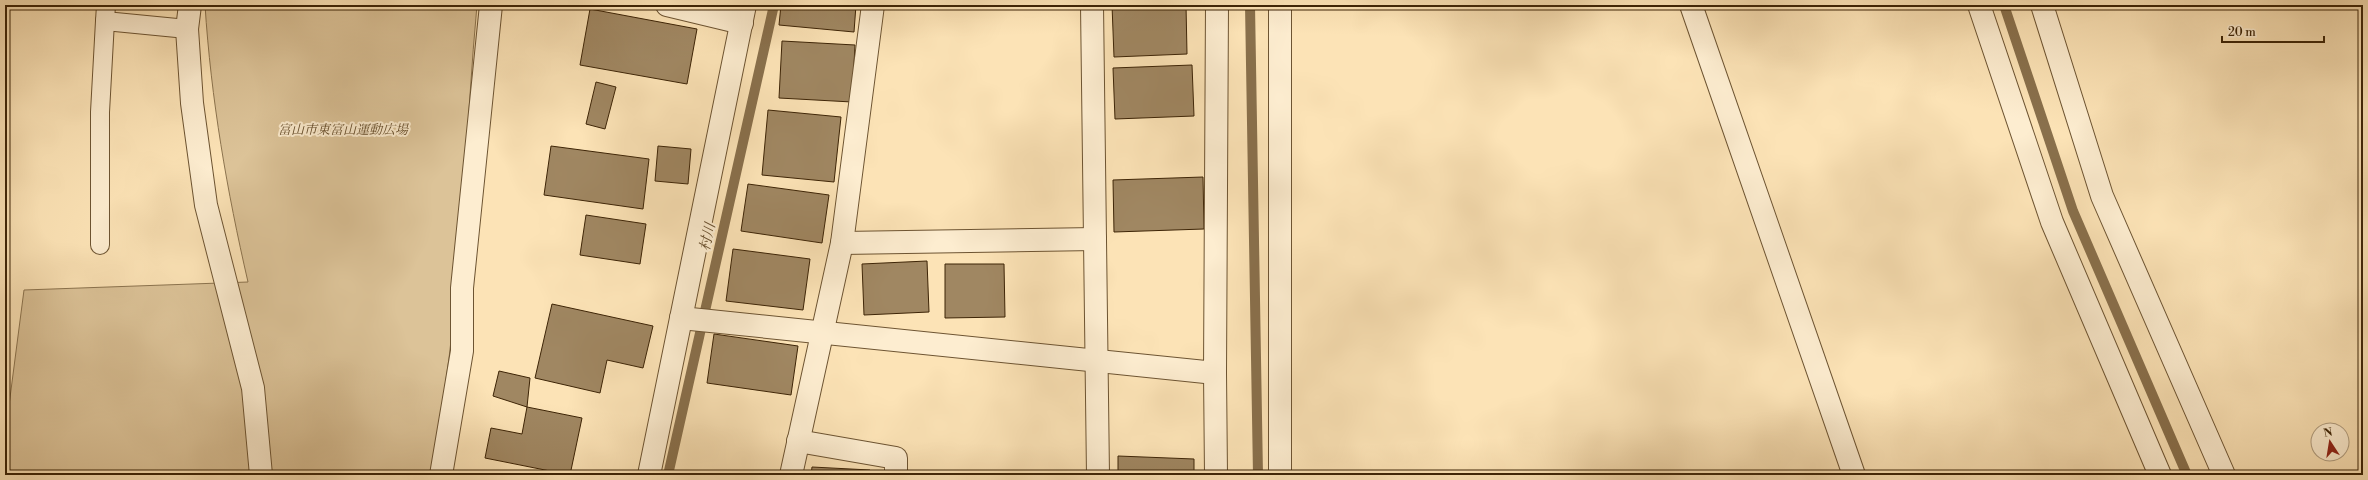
<svg xmlns="http://www.w3.org/2000/svg" width="2368" height="480" font-family="'Libre Bodoni','Noto Serif JP',serif">
<rect width="100%" height="100%" fill="#fce3b6"/>
<filter id="stains"><feTurbulence type="fractalNoise" baseFrequency=".005" numOctaves="4"/><feColorMatrix values="0 0 0 0 .2 0 0 0 0 .09 0 0 0 0 .02 0 0 0 .5 -.17"/></filter>
<radialGradient id="worn" r=".72"><stop offset=".6" stop-color="#630" stop-opacity="0"/><stop offset="1" stop-color="#630" stop-opacity=".3"/></radialGradient>
<path fill="#dcc398" stroke="#8c744f" d="M 205,5 L 477,5 C 466,123 464,241 449,358 C 444,397 437,436 431,475 L 5,475 L 5,436 L 24,290 L 248,282 C 227,191 211,99 205,5 Z"/>
<g fill="none" stroke-linecap="round" stroke-linejoin="round">
<g stroke="#89704c" stroke-width="10">
<path d="M 1250,5 L 1258,475"/>
<path d="M 2004,5 L 2073,211 L 2187,475"/>
<path d="M 668,475 L 774,5"/>
</g>
</g>
<g fill="#a08762" stroke="#3d2406">
<path d="M 781,5 L 856,5 L 854,32 L 779,25 Z"/>
<path d="M 1112,5 L 1186,5 L 1187,54 L 1114,57 Z"/>
<path d="M 590,9 L 697,29 L 687,84 L 580,65 Z"/>
<path d="M 782,41 L 855,45 L 852,102 L 779,98 Z"/>
<path d="M 1192,65 L 1194,116 L 1115,119 L 1113,68 Z"/>
<path d="M 596,82 L 616,87 L 605,129 L 586,124 Z"/>
<path d="M 768,110 L 841,117 L 834,182 L 762,175 Z"/>
<path d="M 551,146 L 649,159 L 643,209 L 544,195 Z"/>
<path d="M 658,146 L 691,149 L 688,184 L 655,181 Z"/>
<path d="M 1203,177 L 1204,229 L 1114,232 L 1113,180 Z"/>
<path d="M 748,184 L 829,195 L 822,243 L 741,231 Z"/>
<path d="M 586,215 L 646,224 L 640,264 L 580,255 Z"/>
<path d="M 733,249 L 810,259 L 803,310 L 726,301 Z"/>
<path d="M 927,261 L 929,312 L 864,315 L 862,264 Z"/>
<path d="M 945,264 L 1004,264 L 1005,317 L 945,318 Z"/>
<path d="M 552,304 L 653,326 L 643,368 L 607,360 L 600,393 L 535,378 Z"/>
<path d="M 714,334 L 798,346 L 791,395 L 707,383 Z"/>
<path d="M 499,371 L 530,378 L 527,407 L 493,396 Z"/>
<path d="M 527,407 L 582,418 L 570,475 L 485,458 L 491,428 L 522,434 Z"/>
<path d="M 1118,456 L 1194,459 L 1194,475 L 1118,475 Z"/>
<path d="M 812,467 L 870,470 L 869,475 L 811,475 Z"/>
</g>
<g fill="none" stroke-linecap="round" stroke-linejoin="round">
<g stroke="#6d5432" stroke-width="20">
<g id="lane">
<path d="M 106,5 L 105,21 L 187,29"/>
<path d="M 100,245 L 100,112 L 105,21"/>
</g>
</g>
<g stroke="#6d5432" stroke-width="24">
<g id="street">
<path d="M 190,5 L 187,29 L 192,103 L 206,205 L 253,388 L 261,475"/>
<path d="M 667,5 L 742,23"/>
<path d="M 1092,5 L 1098,475"/>
<path d="M 1280,5 L 1280,475"/>
<path d="M 1691,5 L 1854,475"/>
<path d="M 1979,5 L 2052,222 L 2160,475"/>
<path d="M 2042,5 L 2102,196 L 2224,475"/>
<path d="M 842,243 L 1095,239"/>
<path d="M 681,318 L 1215,373 L 1217,5"/>
<path d="M 1215,373 L 1216,475"/>
<path d="M 798,441 L 896,458 L 896,475"/>
<path d="M 441,475 L 462,351 L 462,288 L 491,5"/>
<path d="M 649,475 L 745,5"/>
<path d="M 791,475 L 842,243 L 873,5"/>
</g>
</g>
<use href="#lane" stroke="#fdedd0" stroke-width="18"/>
<use href="#street" stroke="#fdedd0" stroke-width="22"/>
</g>
<g text-anchor="middle" stroke-width="4" stroke-linejoin="round" paint-order="stroke">
<g font-size="13" font-style="italic" fill="#654c2a" stroke="#fdedd0">
<text x="343" y="134">富山市東富山運動広場</text>
</g>
<g font-size="14" font-style="italic" fill="#69502f" stroke="#fdedd0">
<text transform="translate(707 237) rotate(-77)" y="5">村川</text>
</g>
</g>
<rect width="2368" height="480" fill="none" stroke="#fce3b6" stroke-width="20"/>
<rect x="6" y="6" width="2356" height="468" fill="none" stroke="#3d2406" stroke-width="2"/>
<rect x="10" y="10" width="2348" height="460" fill="none" stroke="#3d2406"/>
<g transform="translate(2330 442) rotate(348)"><circle r="19" fill="#fdedd0" stroke="#b09d7f"/>
<path d="M0-3L7 15L0 10L-7 15Z" fill="#8f2418"/>
<text y="-6" font-size="11" font-weight="bold" text-anchor="middle" fill="#3d2406">N</text>
</g>
<path d="M2222 36v6h102v-6" fill="none" stroke="#3d2406" stroke-width="2"/>
<text x="2228" y="36" font-size="12" fill="#3d2406" stroke="#fdedd0" stroke-width="3" paint-order="stroke">20 m</text>
<rect width="100%" height="100%" filter="url(#stains)"/>
<rect width="100%" height="100%" fill="url(#worn)"/>
</svg>
